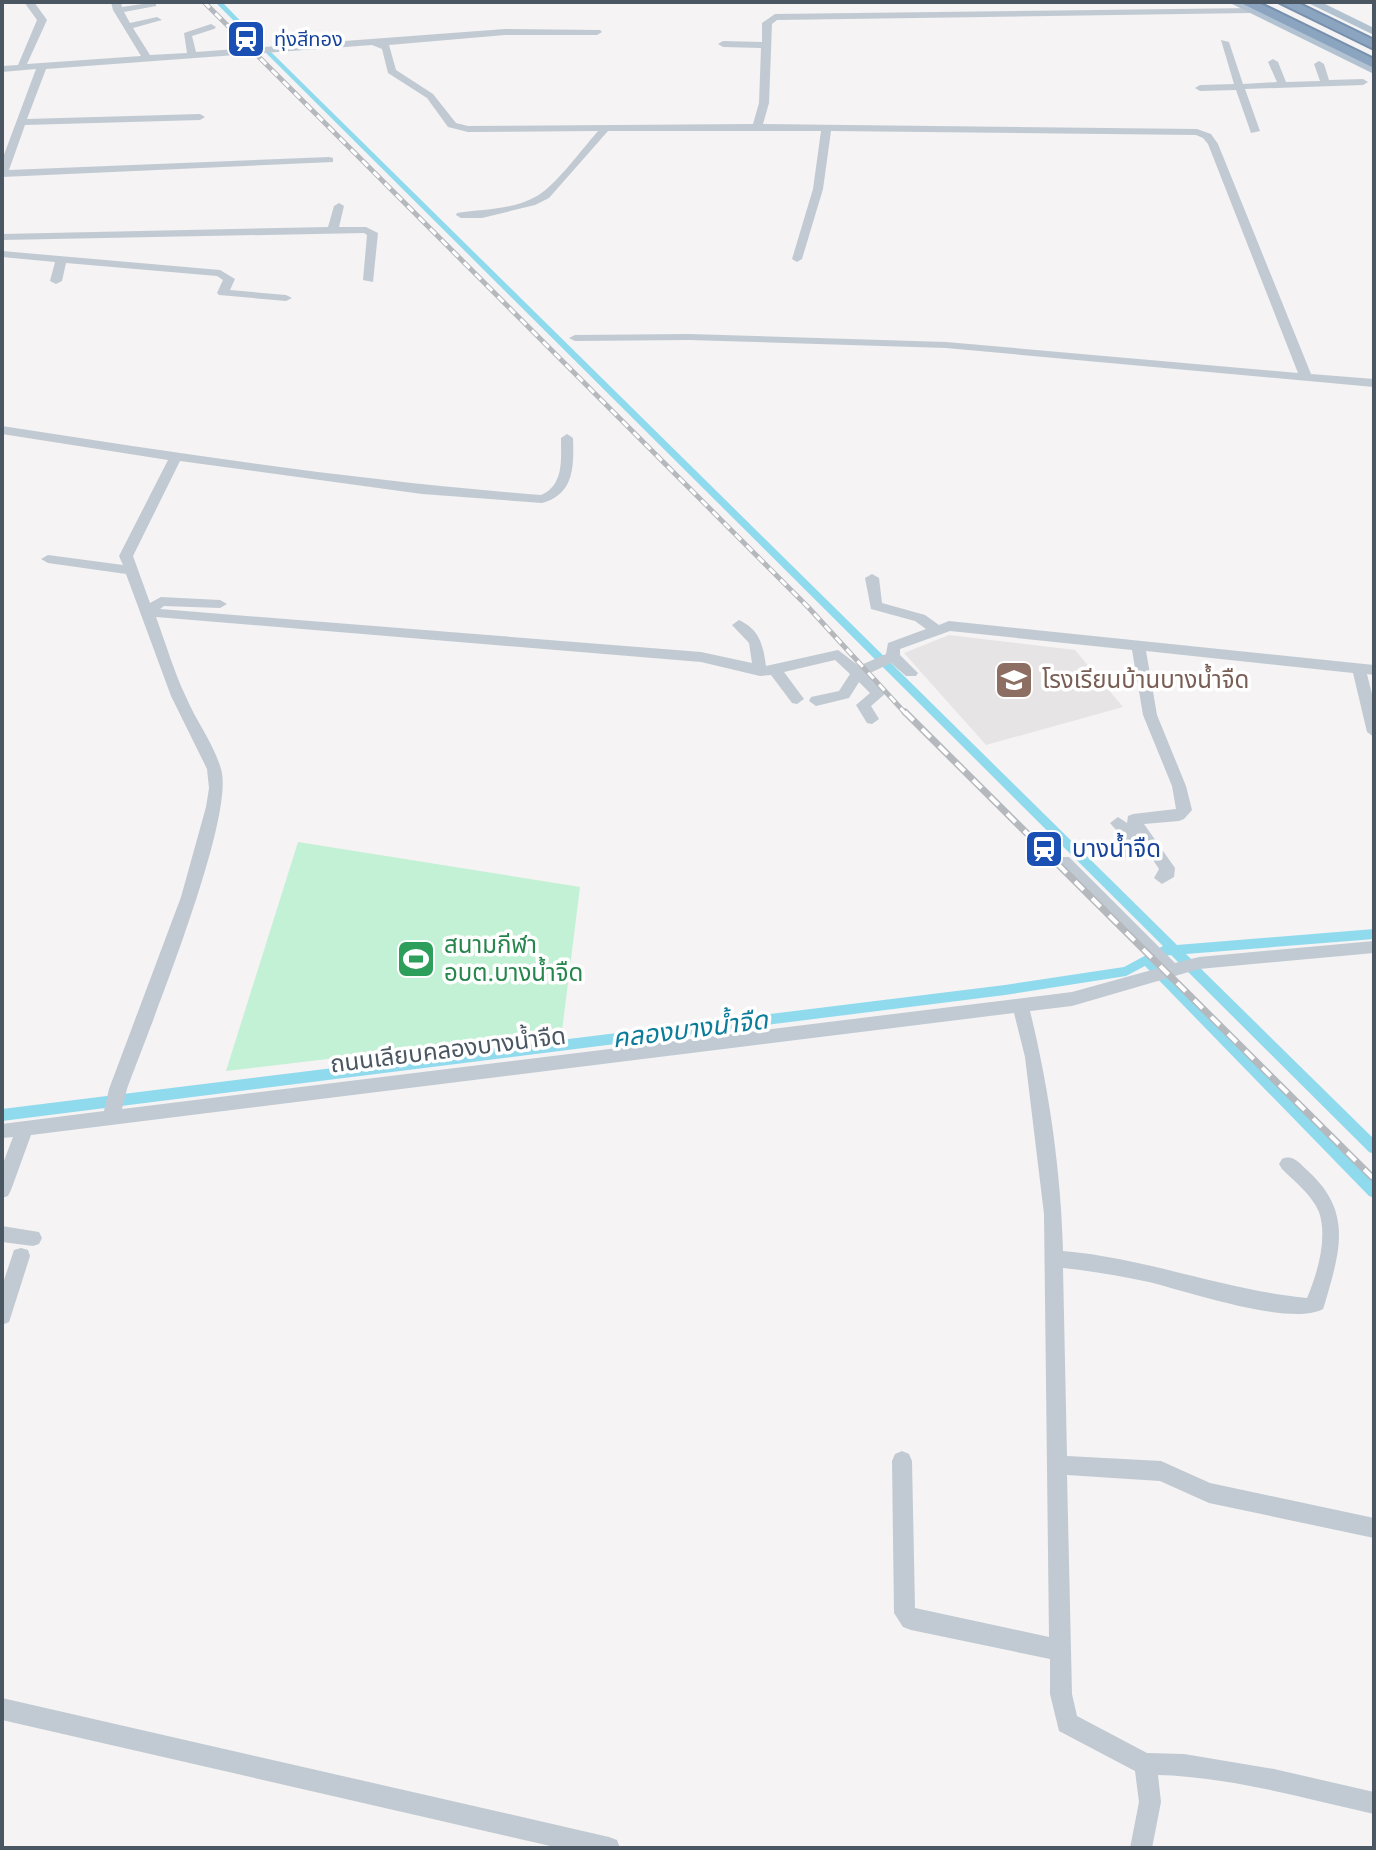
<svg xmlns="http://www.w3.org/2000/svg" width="1376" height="1850" font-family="Barlow,'Noto Sans Thai',sans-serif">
<rect width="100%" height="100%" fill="#f5f3f3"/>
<path fill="#e6e4e5" d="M 949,635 L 1075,650 L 1123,707 L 986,745 L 904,653 Z"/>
<path fill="#c3f1d5" d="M 298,842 L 580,887 L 562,1031 L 226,1071 Z"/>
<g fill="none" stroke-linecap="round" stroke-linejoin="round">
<g fill="#90daee" fill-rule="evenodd">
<path d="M 215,2 L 222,2 L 265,46 L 265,48 L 261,48 Z"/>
<path d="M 266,51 L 270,51 L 1177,945 L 1374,929 L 1374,939 L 1186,954 L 1374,1139 L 1374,1154 L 1369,1152 L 1171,955 L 1165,956 L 1155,961 L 1374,1183 L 1374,1198 L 1369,1196 L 1145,966 L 1126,976 L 1005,995 L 2,1121 L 2,1109 L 1005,985 L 1124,967 L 1163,946 L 266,53 Z"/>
</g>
<g stroke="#7690ad" stroke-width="4">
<g id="highway">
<path d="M 1239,2 L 1257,2 L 1374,59 L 1374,68 Z"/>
<path d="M 1278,2 L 1296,2 L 1374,40 L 1374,49 Z"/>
</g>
</g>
<g fill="#c1cad2" fill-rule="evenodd">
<path d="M 24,2 L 34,2 L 47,20 L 27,64 L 141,56 L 113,10 L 111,2 L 121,2 L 122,7 L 156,2 L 156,6 L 124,12 L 130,23 L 157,17 L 162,20 L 133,28 L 150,55 L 187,53 L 184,33 L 211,24 L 216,27 L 214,29 L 192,36 L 196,52 L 505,29 L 600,30 L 602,32 L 597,35 L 505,35 L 389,45 L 396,70 L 433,94 L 456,123 L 468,126 L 753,124 L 759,103 L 761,48 L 723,47 L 718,44 L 723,41 L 762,42 L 762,23 L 775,14 L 1253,8 L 1255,10 L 1250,13 L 777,20 L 772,24 L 769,103 L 763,124 L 1197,129 L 1211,134 L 1218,144 L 1311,374 L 1374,379 L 1374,387 L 946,348 L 689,340 L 575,341 L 569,338 L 575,335 L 689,334 L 946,342 L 1298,373 L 1208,144 L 1203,138 L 1196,135 L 831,131 L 823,189 L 802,259 L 797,262 L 792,259 L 813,189 L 821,131 L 608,131 L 549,198 L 535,205 L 482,218 L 461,218 L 456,215 L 457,213 C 484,209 513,210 537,196 C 555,186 583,148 598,131 L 468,132 L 448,127 L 427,98 L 388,73 L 382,49 L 372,45 L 46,69 L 27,119 L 200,114 L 205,117 L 200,120 L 25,125 L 9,170 L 329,157 L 333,158 L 333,162 L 2,177 L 2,160 L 36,69 L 2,72 L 2,66 L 18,65 L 37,20 Z"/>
<path d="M 1221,40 L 1229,42 L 1243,84 L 1277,82 L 1268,62 L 1273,59 L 1278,62 L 1286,82 L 1320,81 L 1314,64 L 1319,61 L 1324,64 L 1329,80 L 1363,79 L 1368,82 L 1363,85 L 1245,89 L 1260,131 L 1251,133 L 1236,90 L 1200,91 L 1195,88 L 1200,85 L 1234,84 Z"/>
<path d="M 339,203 L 344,206 L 339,227 L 366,227 L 378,233 L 373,282 L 363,280 L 367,235 L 364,233 L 2,240 L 2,234 L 328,227 L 334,206 Z"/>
<path d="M 2,251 L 220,270 L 235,279 L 230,290 L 286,295 L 292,298 L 286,301 L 219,295 L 217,293 L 223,280 L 217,276 L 66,263 L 62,281 L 56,284 L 50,281 L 55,262 L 2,257 Z"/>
<path d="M 2,426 C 181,454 360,481 541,495 C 564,485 561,460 561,438 L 567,434 L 573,438 C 574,467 574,494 542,503 L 422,494 L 180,461 L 133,556 L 150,603 L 161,597 L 220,600 L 227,604 L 220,608 L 164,606 L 160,609 L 701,652 L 752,663 L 749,643 L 732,625 L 739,620 C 760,630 763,645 766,666 L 838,650 L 859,666 L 886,654 L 888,643 L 926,629 L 915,621 L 871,609 L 865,578 L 872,574 L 879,578 L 882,603 L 925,615 L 939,625 L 949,621 L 1374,665 L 1374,675 L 1367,674 L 1374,702 L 1374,737 L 1367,732 L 1353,673 L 1146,651 L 1157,715 L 1186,786 L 1192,810 L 1184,819 L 1179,821 L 1144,824 L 1175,868 L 1174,877 L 1162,884 L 1154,878 L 1159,869 L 1145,848 C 1141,856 1131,860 1123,857 L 1120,853 L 1130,846 L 1110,823 L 1118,817 L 1127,823 L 1128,816 L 1133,814 L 1176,809 L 1172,786 L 1143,715 L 1132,650 L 950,631 L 900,649 L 900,655 L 918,673 L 916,676 L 906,676 L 891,663 L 868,674 L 886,693 L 871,706 L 879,719 L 872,724 L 867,723 L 856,705 L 870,693 L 859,682 L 849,698 L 816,706 L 809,701 L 811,697 L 839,691 L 850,674 L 835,660 L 784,672 L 804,699 L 797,704 L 792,703 L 771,675 L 760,676 L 701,662 L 156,617 C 166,644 174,672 186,697 C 196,721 214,744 221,769 C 236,818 148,1031 127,1089 L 122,1109 L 1072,992 L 1159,968 L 1059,865 L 1056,861 L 1059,857 L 1069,857 L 1175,963 L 1199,957 L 1374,941 L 1374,953 L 1199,969 L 1072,1006 L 1030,1011 C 1049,1088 1061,1172 1063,1251 C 1146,1258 1224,1290 1307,1298 C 1317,1275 1328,1238 1319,1212 C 1312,1195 1295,1182 1282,1169 L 1279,1164 L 1282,1159 C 1293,1154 1299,1163 1308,1171 C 1353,1212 1340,1251 1325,1303 L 1323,1309 C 1291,1327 1186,1291 1149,1282 C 1120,1276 1092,1271 1063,1268 L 1067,1456 L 1161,1461 L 1210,1483 L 1374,1518 L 1374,1538 L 1209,1503 L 1160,1481 L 1067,1475 L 1072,1694 L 1077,1716 L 1147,1753 L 1184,1754 L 1274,1769 L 1374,1792 L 1374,1814 C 1303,1798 1231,1777 1158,1775 L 1161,1802 L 1152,1848 L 1130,1848 L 1139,1802 L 1135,1771 L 1059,1731 L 1050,1694 L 1050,1659 L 911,1630 L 903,1627 L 894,1613 L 892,1461 L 895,1454 L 902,1451 L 909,1454 L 912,1461 L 915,1608 L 1049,1637 L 1044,1214 L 1025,1057 L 1014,1013 L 31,1135 L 11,1190 L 8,1196 L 2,1198 L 2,1166 L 13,1137 L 2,1138 L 2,1124 L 104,1111 L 109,1089 L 181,897 L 206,807 L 209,788 L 207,769 L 171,696 L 126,574 L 48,563 L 41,559 L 48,555 L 123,565 L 119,556 L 168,460 L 2,434 Z"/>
<path d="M 2,1226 L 39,1232 L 42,1238 L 39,1244 L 33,1246 L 2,1242 Z"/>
<path d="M 21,1248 L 28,1250 L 30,1256 L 11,1316 L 9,1322 L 2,1325 L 2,1286 L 14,1250 Z"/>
<path d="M 2,1698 L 609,1837 L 617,1840 L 620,1848 L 559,1848 L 2,1720 Z"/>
</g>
<g fill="#b3c2d1" fill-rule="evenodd">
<path d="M 1228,2 L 1243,2 L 1374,65 L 1374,74 Z"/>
<path d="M 1306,2 L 1321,2 L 1374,28 L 1374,35 Z"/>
</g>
<use href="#highway" fill="#8ba5c1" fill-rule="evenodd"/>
<g stroke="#b5b8bd" stroke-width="5">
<path id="rail-far1" d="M 204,2 L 808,607 L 906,714"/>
</g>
<g stroke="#b5b8bd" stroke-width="7">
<path id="rail" d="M 905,712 L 1374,1179"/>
</g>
<use href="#rail-far1" stroke="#fff" stroke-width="3" stroke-dasharray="8" stroke-linecap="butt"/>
<use href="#rail" stroke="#fff" stroke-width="4" stroke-dasharray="12" stroke-linecap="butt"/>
</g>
<defs>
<g id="station-square" transform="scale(2)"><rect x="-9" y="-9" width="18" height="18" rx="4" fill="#1a4fb4" stroke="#fff"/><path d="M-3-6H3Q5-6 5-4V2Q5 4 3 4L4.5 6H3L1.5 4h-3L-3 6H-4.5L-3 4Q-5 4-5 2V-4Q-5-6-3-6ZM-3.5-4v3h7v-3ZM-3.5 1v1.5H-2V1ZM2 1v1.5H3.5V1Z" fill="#fff"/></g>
<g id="school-square" transform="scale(2)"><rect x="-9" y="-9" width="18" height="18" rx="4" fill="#8d6e63" stroke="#fff"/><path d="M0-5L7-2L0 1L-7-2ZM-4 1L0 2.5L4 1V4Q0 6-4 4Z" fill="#fff"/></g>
<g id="stadium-square" transform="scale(2)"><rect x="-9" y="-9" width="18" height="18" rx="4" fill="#2e9e5b" stroke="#fff"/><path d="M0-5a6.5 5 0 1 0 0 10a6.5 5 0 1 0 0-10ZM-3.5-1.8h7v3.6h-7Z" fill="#fff"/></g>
</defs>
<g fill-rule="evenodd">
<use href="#station-square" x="246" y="39"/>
<use href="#school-square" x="1014" y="680"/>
<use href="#station-square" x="1044" y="849"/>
<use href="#stadium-square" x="416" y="959"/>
</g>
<g text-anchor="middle" stroke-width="7" stroke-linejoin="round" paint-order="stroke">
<g font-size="20" fill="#164399" stroke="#fff" text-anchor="start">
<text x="274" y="46">ทุ่งสีทอง</text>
</g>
<g font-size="24" fill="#785e54" stroke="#fff" text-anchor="start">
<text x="1042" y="688">โรงเรียนบ้านบางนํ้าจืด</text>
</g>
<g font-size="24" fill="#164399" stroke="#fff" text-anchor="start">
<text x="1072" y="857">บางน้ำจืด</text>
</g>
<g font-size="24" fill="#27864d" stroke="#fff" text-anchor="start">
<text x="444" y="953">สนามกีฬา<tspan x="444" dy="28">อบต.บางน้ำจืด</tspan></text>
</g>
<g font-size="24" fill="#4a5661" stroke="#fff">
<text transform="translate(448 1050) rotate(-7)" y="8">ถนนเลียบคลองบางน้ำจืด</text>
</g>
<g font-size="26" font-style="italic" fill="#0c7c9b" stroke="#fff">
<text transform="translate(690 1029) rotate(-7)" y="9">คลองบางน้ำจืด</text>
</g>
</g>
<rect width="1376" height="1850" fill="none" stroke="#4a5661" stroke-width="8"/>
</svg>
